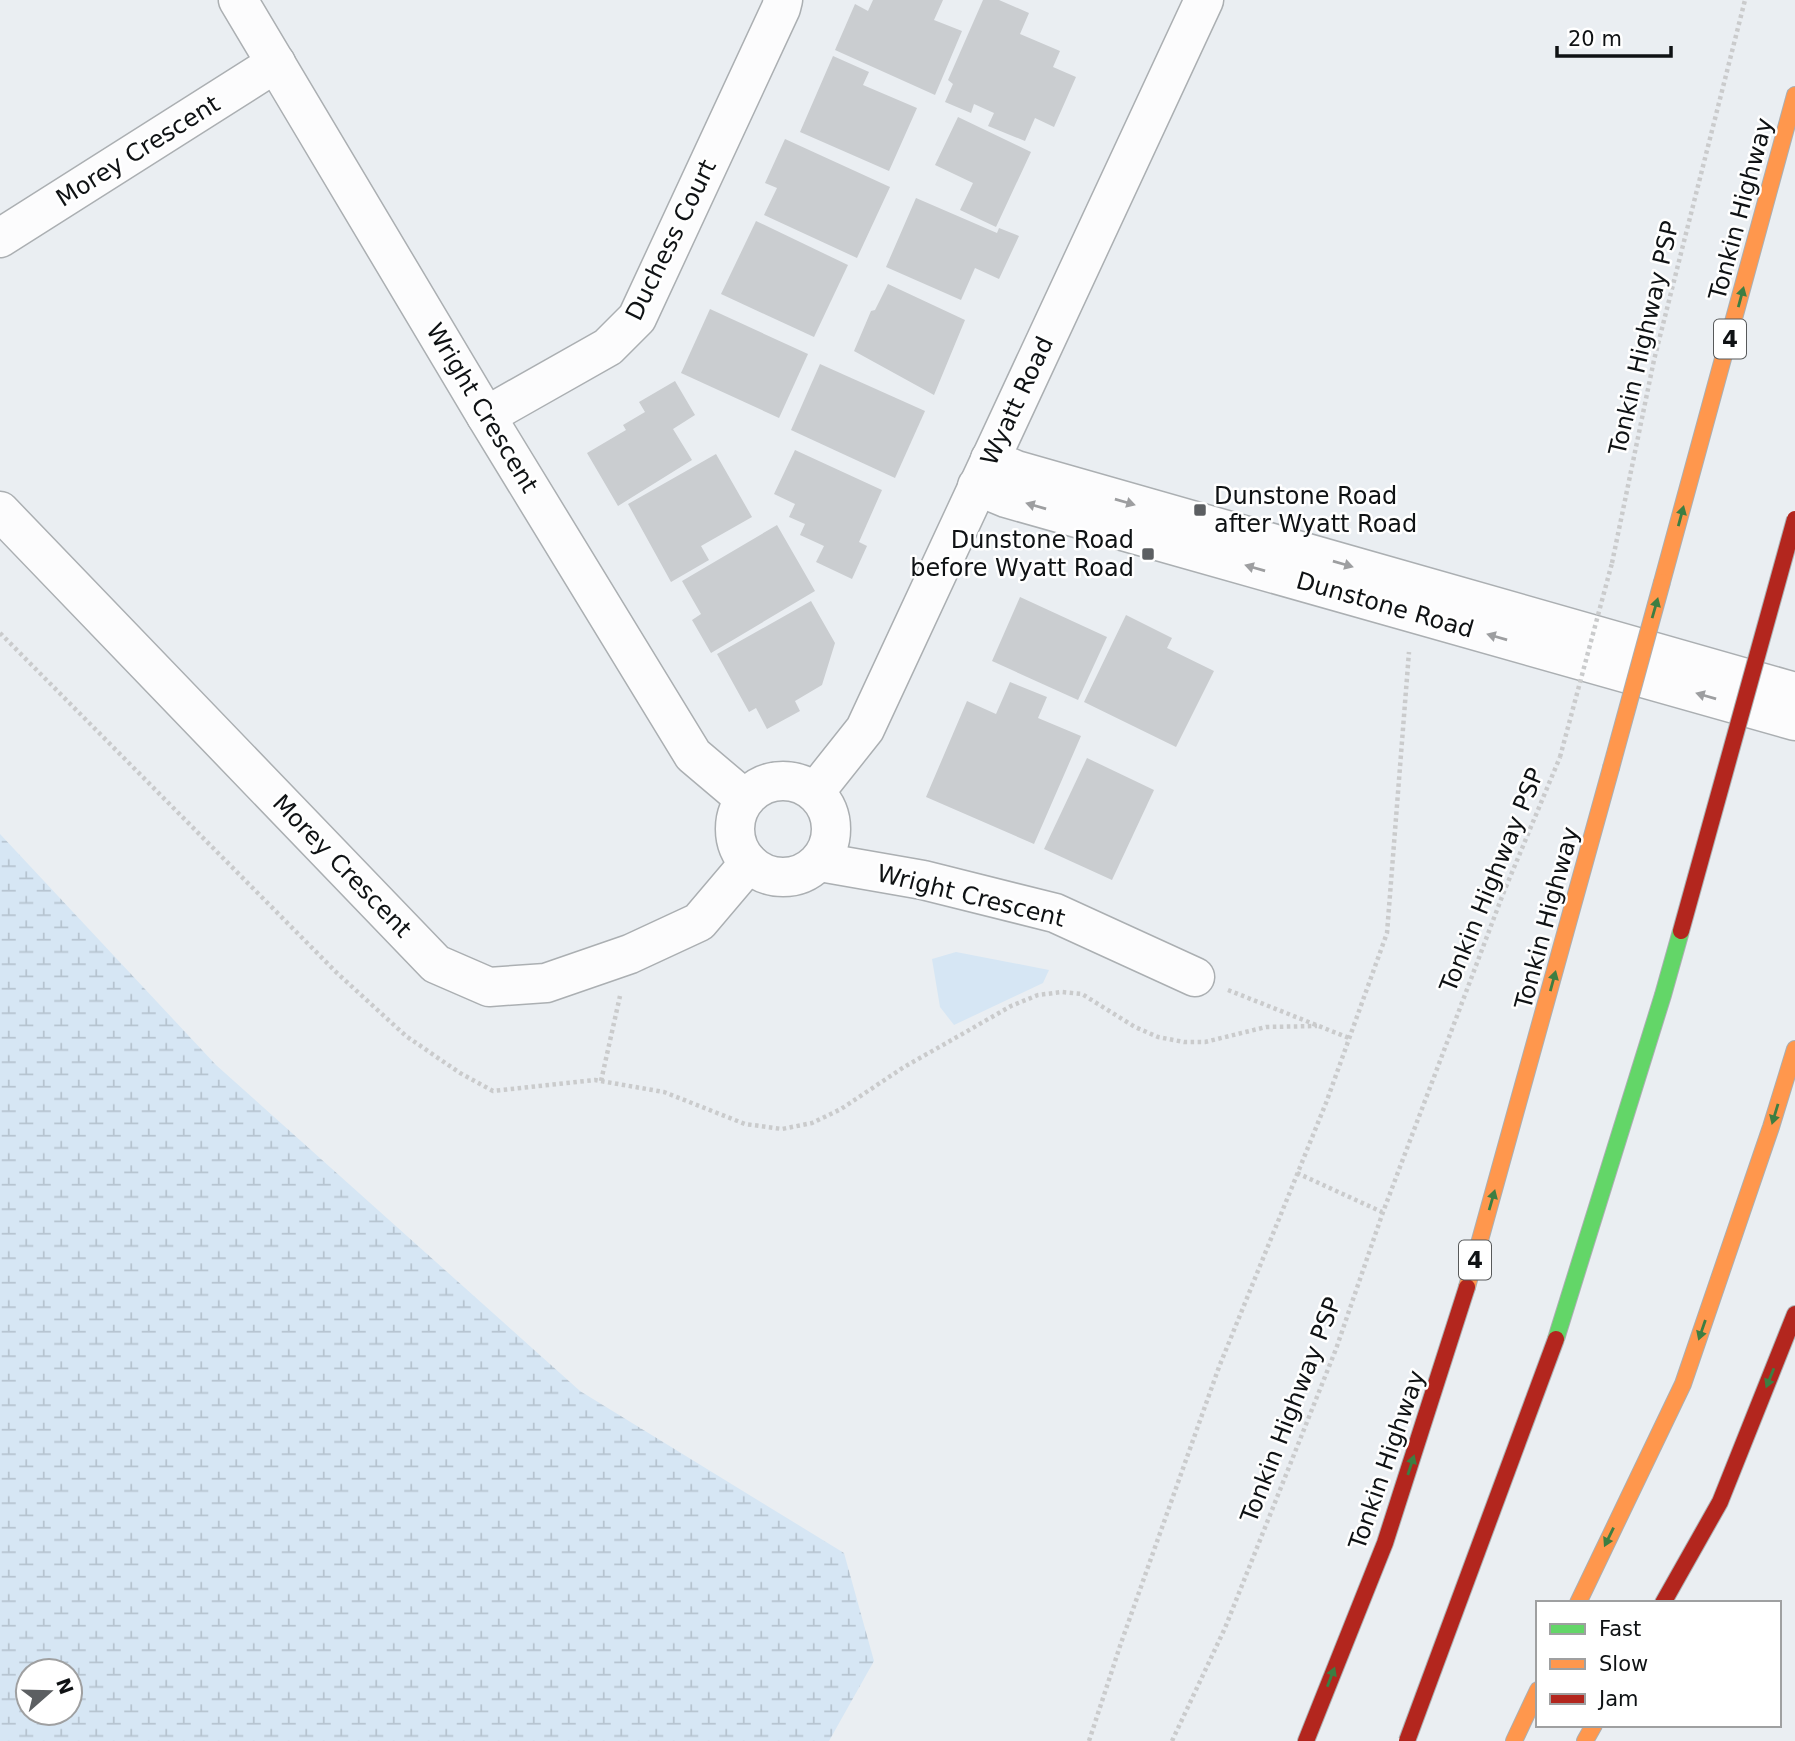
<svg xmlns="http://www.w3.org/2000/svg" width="1795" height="1741" font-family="'DejaVu Sans',sans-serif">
<defs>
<pattern id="wetland-marsh" width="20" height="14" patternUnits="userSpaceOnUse" patternTransform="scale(1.75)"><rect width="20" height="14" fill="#d6e6f4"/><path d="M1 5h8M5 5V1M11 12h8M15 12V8" fill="none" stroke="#b6c4d0"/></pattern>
</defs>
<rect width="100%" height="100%" fill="#eaeef2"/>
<path fill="url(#wetland-marsh)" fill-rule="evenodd" d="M 0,834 L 216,1065 L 580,1391 L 844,1553 L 874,1661 L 829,1741 L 0,1741 ZM 28,1671 L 70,1671 L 70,1713 L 28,1713 Z"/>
<path fill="#d6e6f4" d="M 956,952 L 1049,970 L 1043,983 L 954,1025 L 940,1007 L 932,959 Z"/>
<g fill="#cacdd0">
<path d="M 873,0 L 943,0 L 934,20 L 962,31 L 935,95 L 835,50 L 855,4 L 868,11 Z"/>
<path d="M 983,0 L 999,0 L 1029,13 L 1020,34 L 1060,51 L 1053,67 L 1076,77 L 1054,127 L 1035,118 L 1025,141 L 988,126 L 994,113 L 974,104 L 971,113 L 945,102 L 953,84 L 948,80 Z"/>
<path d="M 833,56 L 869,72 L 863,85 L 917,108 L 889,171 L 800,132 Z"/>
<path d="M 958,117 L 1031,152 L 996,227 L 960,210 L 973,183 L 935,165 Z"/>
<path d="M 785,139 L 890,187 L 857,258 L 764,215 L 777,188 L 765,183 Z"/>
<path d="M 916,198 L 997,233 L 999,228 L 1019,236 L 999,279 L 975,268 L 961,300 L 886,267 Z"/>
<path d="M 756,221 L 848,265 L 814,337 L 721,294 Z"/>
<path d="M 888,284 L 965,320 L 934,395 L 854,351 L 871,311 L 875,310 Z"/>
<path d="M 710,309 L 808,354 L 779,418 L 681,373 Z"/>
<path d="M 820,364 L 925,411 L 895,478 L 791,430 Z"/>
<path d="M 675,381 L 695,415 L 673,429 L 692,460 L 618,506 L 587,453 L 626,430 L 623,425 L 645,412 L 639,402 Z"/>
<path d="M 795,450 L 882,490 L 859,542 L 867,546 L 852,579 L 816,562 L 824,546 L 800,535 L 805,524 L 789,517 L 795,504 L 774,494 Z"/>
<path d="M 716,454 L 752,517 L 701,546 L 709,560 L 671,582 L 628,504 Z"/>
<path d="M 777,525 L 815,591 L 711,653 L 692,620 L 701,614 L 682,581 Z"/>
<path d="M 1020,597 L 1107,637 L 1078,700 L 992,661 Z"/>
<path d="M 811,601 L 835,643 L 822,685 L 795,701 L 800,711 L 767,729 L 756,708 L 749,712 L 717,654 Z"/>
<path d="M 1126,615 L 1172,638 L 1167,648 L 1214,671 L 1176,747 L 1084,702 Z"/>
<path d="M 1010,682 L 1047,697 L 1038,718 L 1081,736 L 1034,844 L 926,797 L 967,701 L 996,714 Z"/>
<path d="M 1087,758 L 1154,790 L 1112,880 L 1044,849 Z"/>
</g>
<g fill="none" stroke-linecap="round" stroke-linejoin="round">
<g stroke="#abafb2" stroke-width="41">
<g id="street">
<path d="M 238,0 L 486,416 L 693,755 L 745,799"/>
<path d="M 0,238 L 276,63"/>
<path d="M 486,416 L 608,347 L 637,318 L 781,8 L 783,0"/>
<path d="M 990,459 L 1016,470 L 1795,692"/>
<path d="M 977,486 L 1006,498 L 1795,721"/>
<path d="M 0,511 L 436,964 L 489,987 L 546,983 L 630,954 L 699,922 L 749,863"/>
<circle cx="783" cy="829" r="48"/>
<path d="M 815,792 L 865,729 L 1204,0"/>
<path d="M 820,862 L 923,880 L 1055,913 L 1195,977"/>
</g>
</g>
<g stroke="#abafb2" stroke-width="18">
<g id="slow">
<path d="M 1662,582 L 1795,95"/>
<path d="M 1467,1287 L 1611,768"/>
<path d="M 1578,1603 L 1683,1384 L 1771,1127 L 1795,1049"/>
<path d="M 1514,1741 L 1538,1690"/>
<path d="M 1585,1741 L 1594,1725"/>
</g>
</g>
<g stroke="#abafb2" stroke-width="18">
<g id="jam">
<path d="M 1663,1603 L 1720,1502 L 1795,1314"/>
<path d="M 1306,1741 L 1385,1543 L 1467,1287"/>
</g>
</g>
<g stroke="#cacbcc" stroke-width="4.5" stroke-dasharray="3.5 3.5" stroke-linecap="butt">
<path d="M 1612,563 L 1654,360 L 1745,0"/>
<path d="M 0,633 L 337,973 L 406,1036 L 460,1073 L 493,1091 L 595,1080 L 664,1092 L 745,1124 L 782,1129 L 812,1123 L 841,1109 L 904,1067 L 964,1033 L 1011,1006 L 1038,995 L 1062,992 L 1082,994 L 1135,1027 L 1158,1037 L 1184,1042 L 1205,1042 L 1266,1027 L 1317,1026"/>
<path d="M 1228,990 L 1349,1038"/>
<path d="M 601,1081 L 620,996"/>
<path d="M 1297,1173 L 1382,1212"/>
<path d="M 1089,1741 L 1121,1643 L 1219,1367 L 1326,1103 L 1387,933 L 1409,652"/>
<path d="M 1172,1741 L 1225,1628 L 1336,1349 L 1383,1212 L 1503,894 L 1560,757"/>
</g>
<use href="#street" stroke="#fcfcfd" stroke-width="38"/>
<use href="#slow" stroke="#ff974d" stroke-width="16"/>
<use href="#jam" stroke="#b3261e" stroke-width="16"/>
<g stroke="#abafb2" stroke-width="18" stroke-linecap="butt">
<path id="fast-bridge" d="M 1556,1339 L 1663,995 L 1681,931"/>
</g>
<g stroke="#abafb2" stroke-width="18" stroke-linecap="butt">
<path id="slow-bridge" d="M 1611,768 L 1662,582"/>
</g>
<g stroke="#abafb2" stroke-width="18" stroke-linecap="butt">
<g id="jam-bridge">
<path d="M 1681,931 L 1795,519"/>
<path d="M 1407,1741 L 1556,1339"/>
</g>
</g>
<path stroke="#cacbcc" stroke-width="4.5" stroke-dasharray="3.5 3.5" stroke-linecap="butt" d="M 1560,757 L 1612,563"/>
<use href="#fast-bridge" stroke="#63d668" stroke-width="16"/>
<use href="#slow-bridge" stroke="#ff974d" stroke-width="16"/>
<use href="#jam-bridge" stroke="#b3261e" stroke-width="16"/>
</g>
<defs><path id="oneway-solid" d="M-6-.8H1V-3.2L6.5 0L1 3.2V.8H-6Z" transform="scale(1.75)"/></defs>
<g fill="#3d7e42">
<use href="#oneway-solid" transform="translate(1741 297) rotate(-75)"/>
<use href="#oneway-solid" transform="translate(1681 516) rotate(-75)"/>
<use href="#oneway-solid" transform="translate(1655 608) rotate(-74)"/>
<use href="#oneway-solid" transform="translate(1553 981) rotate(-75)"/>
<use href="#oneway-solid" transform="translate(1775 1114) rotate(107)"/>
<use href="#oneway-solid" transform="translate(1492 1200) rotate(-74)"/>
<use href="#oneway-solid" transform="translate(1702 1330) rotate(109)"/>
<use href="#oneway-solid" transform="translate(1770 1378) rotate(112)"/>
<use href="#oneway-solid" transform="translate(1411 1465) rotate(-72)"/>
<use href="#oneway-solid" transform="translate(1609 1537) rotate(116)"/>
<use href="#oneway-solid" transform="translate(1331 1677) rotate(-69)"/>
</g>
<g fill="#9d9ea0">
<use href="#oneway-solid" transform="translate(1125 502) rotate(16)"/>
<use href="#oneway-solid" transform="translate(1036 506) rotate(-164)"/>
<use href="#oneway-solid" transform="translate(1343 564) rotate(16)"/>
<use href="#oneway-solid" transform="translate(1255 568) rotate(-164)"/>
<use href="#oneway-solid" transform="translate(1497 637) rotate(-164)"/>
<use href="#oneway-solid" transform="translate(1706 696) rotate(-164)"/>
</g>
<g fill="#5c5f62" stroke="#fff" stroke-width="2.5">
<rect x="1193" y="503" width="14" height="14" rx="3.5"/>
<rect x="1141" y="547" width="14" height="14" rx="3.5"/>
</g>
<g text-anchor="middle" stroke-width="5" stroke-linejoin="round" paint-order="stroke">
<g fill="#fff" stroke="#57595a" stroke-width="2">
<rect x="1714" y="319.5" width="32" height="39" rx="5"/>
<rect x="1459" y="1240.5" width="32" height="39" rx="5"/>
</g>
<g font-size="23" font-weight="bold" fill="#0f1214">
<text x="1730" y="347">4</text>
<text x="1475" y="1268">4</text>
</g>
<g font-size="24" fill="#0f1214" stroke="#fff">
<text transform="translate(138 151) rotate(-32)" y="8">Morey Crescent</text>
<text transform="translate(1741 209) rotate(-75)" y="8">Tonkin Highway</text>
<text transform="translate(671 240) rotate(-64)" y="8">Duchess Court</text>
<text transform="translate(1644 338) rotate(-77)" y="8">Tonkin Highway PSP</text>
<text transform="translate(1017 401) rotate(-65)" y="8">Wyatt Road</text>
<text transform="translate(482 408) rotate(59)" y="8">Wright Crescent</text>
<text transform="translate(1385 605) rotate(16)" y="8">Dunstone Road</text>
<text transform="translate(342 866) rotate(46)" y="8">Morey Crescent</text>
<text transform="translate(1492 880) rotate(-68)" y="8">Tonkin Highway PSP</text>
<text transform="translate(971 896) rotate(14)" y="8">Wright Crescent</text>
<text transform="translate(1547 918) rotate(-75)" y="8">Tonkin Highway</text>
<text transform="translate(1291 1410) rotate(-69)" y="8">Tonkin Highway PSP</text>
<text transform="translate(1387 1460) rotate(-71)" y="8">Tonkin Highway</text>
</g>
<g font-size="24" fill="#0f1214" stroke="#fff" text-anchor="start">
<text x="1214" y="504">Dunstone Road<tspan x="1214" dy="28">after Wyatt Road</tspan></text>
<text x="1134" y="548" text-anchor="end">Dunstone Road<tspan x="1134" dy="28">before Wyatt Road</tspan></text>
</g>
</g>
<rect x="1536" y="1601" width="245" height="126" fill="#ffffff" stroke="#9fa0a1" stroke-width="2"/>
<rect x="1550" y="1624" width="35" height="10" fill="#63d668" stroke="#9fa0a1" stroke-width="2"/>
<text x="1599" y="1636" font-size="21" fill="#0f1214">Fast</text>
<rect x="1550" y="1659" width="35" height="10" fill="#ff974d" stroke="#9fa0a1" stroke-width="2"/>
<text x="1599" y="1671" font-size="21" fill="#0f1214">Slow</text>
<rect x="1550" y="1694" width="35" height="10" fill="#b3261e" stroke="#9fa0a1" stroke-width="2"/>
<text x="1599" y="1706" font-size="21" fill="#0f1214">Jam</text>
<g transform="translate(49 1692) rotate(70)"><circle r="33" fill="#ffffff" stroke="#9fa0a1" stroke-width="2"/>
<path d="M0-5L12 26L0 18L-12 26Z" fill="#5c5f62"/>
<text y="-10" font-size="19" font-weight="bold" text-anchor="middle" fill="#0f1214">N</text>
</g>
<path d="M1557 46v10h114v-10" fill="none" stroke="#0f1214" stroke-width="3.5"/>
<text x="1568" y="46" font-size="21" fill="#0f1214" stroke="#ffffff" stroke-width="5" paint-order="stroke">20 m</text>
</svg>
